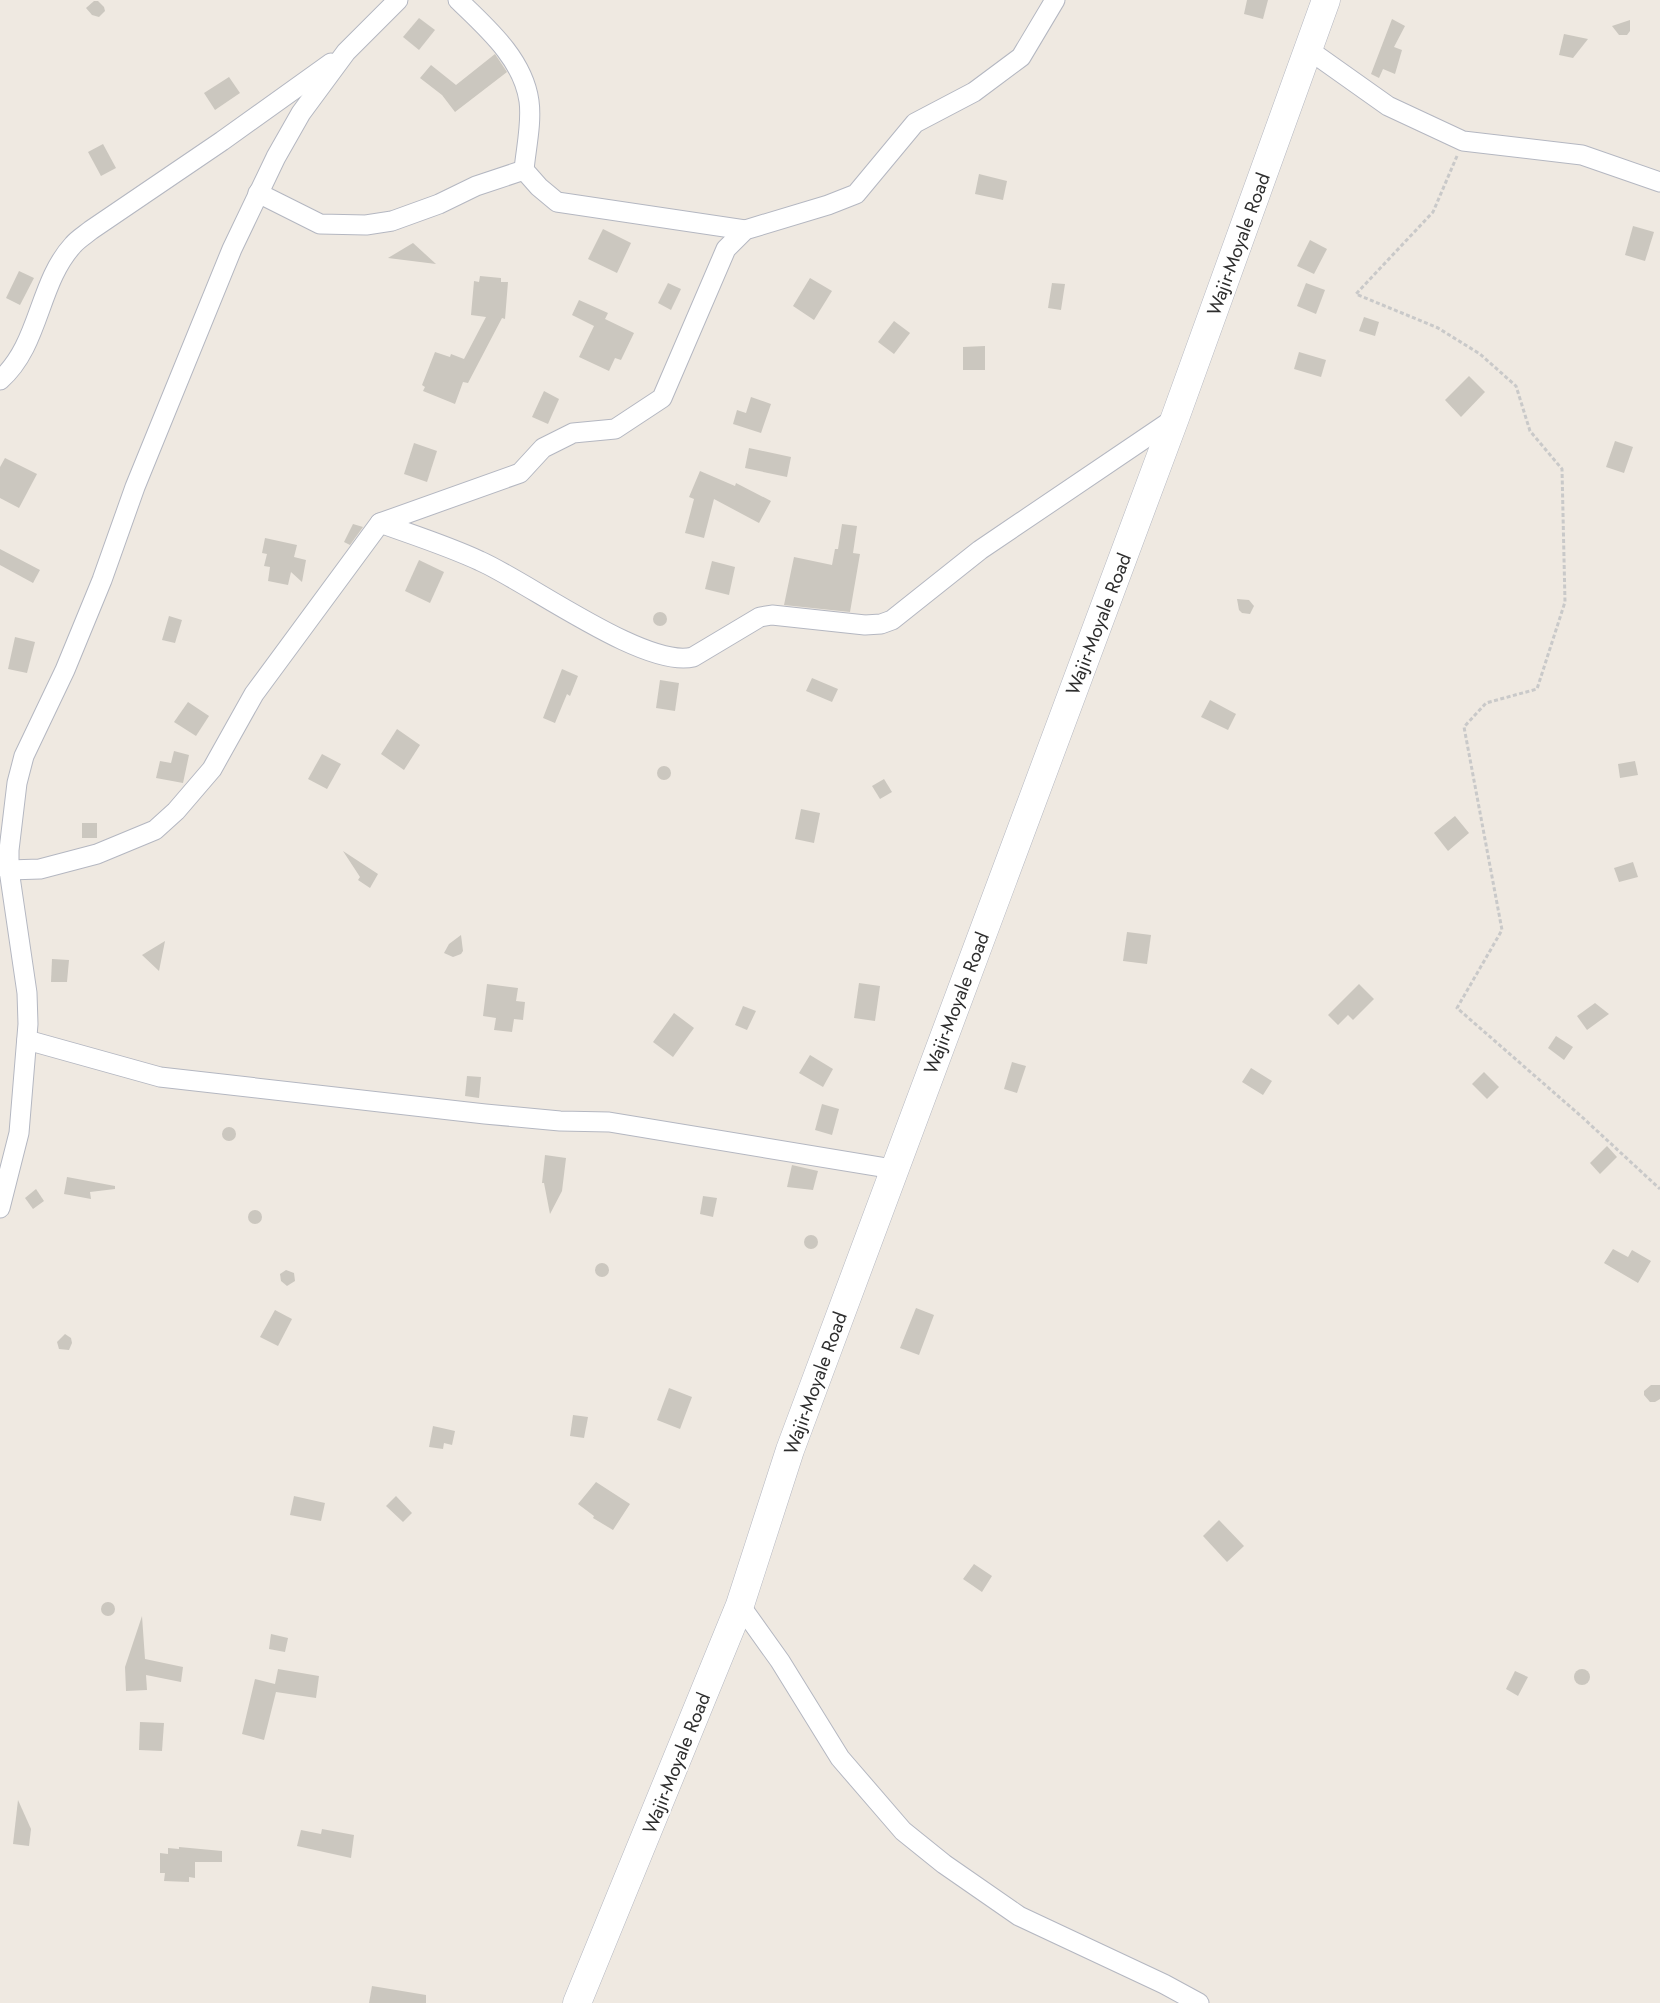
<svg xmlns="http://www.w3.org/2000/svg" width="1660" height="2003" font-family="Jost,sans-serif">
<rect width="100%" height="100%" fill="#efe9e1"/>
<g fill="#cbc7bf">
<path d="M 1247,0 L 1268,0 L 1263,19 L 1244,14 Z"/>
<path d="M 94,1 L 98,1 L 104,7 L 105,11 L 99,17 L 92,15 L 86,8 Z"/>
<path d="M 419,18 L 435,30 L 419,50 L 403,37 Z"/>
<path d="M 1392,19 L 1405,26 L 1394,47 L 1402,50 L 1395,74 L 1383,69 L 1379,78 L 1371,74 Z"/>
<path d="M 1630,20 L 1630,31 L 1627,35 L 1619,35 L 1612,26 Z"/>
<path d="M 1564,34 L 1588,39 L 1573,58 L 1559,55 Z"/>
<path d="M 495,54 L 507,72 L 455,112 L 442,95 L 420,78 L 431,65 L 456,85 Z"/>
<path d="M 229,77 L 240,93 L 215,110 L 204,93 Z"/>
<path d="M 103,144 L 116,168 L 101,176 L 88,152 Z"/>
<path d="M 979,174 L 1007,181 L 1003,200 L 975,194 Z"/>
<path d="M 1633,226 L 1654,232 L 1645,261 L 1625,255 Z"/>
<path d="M 603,229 L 631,243 L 617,273 L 588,259 Z"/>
<path d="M 1310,240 L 1327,249 L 1314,274 L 1297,266 Z"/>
<path d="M 413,243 L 436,264 L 388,258 Z"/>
<path d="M 19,271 L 34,278 L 20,305 L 6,298 Z"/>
<path d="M 480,276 L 501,278 L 501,282 L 508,282 L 505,319 L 502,318 L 468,383 L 463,382 L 455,404 L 423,391 L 425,387 L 422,385 L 435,352 L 450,357 L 451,354 L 464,359 L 486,317 L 471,315 L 474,281 L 479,282 Z"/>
<path d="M 810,278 L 832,291 L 814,320 L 793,306 Z"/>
<path d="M 668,283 L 681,289 L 671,310 L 658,303 Z"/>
<path d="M 1052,283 L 1065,284 L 1061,310 L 1048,308 Z"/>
<path d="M 1306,283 L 1325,290 L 1316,314 L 1297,306 Z"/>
<path d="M 579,300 L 608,313 L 605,319 L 634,333 L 621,360 L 615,358 L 609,371 L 579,357 L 594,326 L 572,315 Z"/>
<path d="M 1364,317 L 1379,322 L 1375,336 L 1359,331 Z"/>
<path d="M 894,321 L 910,333 L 894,354 L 878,342 Z"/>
<path d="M 985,346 L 985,370 L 963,370 L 963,347 Z"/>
<path d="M 1299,352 L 1326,360 L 1321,377 L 1294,369 Z"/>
<path d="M 1469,376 L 1485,392 L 1461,417 L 1445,400 Z"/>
<path d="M 544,391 L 559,399 L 548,424 L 532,417 Z"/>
<path d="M 751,397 L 771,404 L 761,433 L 733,424 L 737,410 L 746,413 Z"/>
<path d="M 1615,441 L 1633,447 L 1624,473 L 1606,467 Z"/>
<path d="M 414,443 L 437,451 L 427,482 L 404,474 Z"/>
<path d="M 749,448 L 791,457 L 787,477 L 745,468 Z"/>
<path d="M 5,458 L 37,474 L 19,508 L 0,498 L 0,467 Z"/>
<path d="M 700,471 L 735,486 L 736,483 L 771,501 L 759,523 L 714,499 L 704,538 L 685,533 L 694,499 L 689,497 Z"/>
<path d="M 353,524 L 363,527 L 350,545 L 344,542 Z"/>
<path d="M 842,524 L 857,526 L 853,553 L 860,554 L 850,612 L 784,605 L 794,557 L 832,565 L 835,549 L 838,549 Z"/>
<path d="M 265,538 L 297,545 L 294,557 L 306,560 L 302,582 L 291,572 L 288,585 L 268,581 L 270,567 L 264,566 L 267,554 L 262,553 Z"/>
<path d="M 0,549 L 40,570 L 33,583 L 0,565 Z"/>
<path d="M 419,560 L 444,572 L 430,603 L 405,591 Z"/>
<path d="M 712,561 L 735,567 L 729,595 L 705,589 Z"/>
<path d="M 1237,599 L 1249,600 L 1254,606 L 1250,614 L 1242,613 L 1239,610 Z"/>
<circle cx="660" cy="619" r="7"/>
<path d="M 169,616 L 182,620 L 175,643 L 162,640 Z"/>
<path d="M 15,637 L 35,642 L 27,673 L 8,669 Z"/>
<path d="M 562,669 L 578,676 L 570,696 L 567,694 L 555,723 L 543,718 Z"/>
<path d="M 812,678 L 838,689 L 832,702 L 806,691 Z"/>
<path d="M 660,680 L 679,683 L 675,711 L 656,708 Z"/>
<path d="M 1210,700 L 1236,714 L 1228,730 L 1201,717 Z"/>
<path d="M 188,702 L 209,716 L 196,736 L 174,722 Z"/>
<path d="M 397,729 L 420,745 L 404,770 L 381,754 Z"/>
<path d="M 174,751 L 189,755 L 183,783 L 156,778 L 160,761 L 171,763 Z"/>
<path d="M 322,754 L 341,764 L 327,789 L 308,779 Z"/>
<path d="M 1635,761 L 1638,775 L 1620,778 L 1618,764 Z"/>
<circle cx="664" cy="773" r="7"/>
<path d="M 884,779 L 892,792 L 880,799 L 872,786 Z"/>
<path d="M 801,809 L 820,813 L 814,843 L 795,839 Z"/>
<path d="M 1455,816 L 1469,833 L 1448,851 L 1434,833 Z"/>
<rect x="82" y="823" width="15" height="15"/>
<path d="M 343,851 L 378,874 L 370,888 L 358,880 L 360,877 Z"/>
<path d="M 1633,862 L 1638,877 L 1619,882 L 1614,868 Z"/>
<path d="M 1127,932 L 1151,935 L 1147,964 L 1123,961 Z"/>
<path d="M 461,935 L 463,951 L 461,954 L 453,957 L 444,953 L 449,944 Z"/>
<path d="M 165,941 L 159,971 L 142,955 Z"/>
<path d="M 52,959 L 69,960 L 67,982 L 51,982 Z"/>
<path d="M 859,983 L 880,986 L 875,1021 L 854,1018 Z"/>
<path d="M 487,984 L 518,988 L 516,1001 L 525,1002 L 523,1020 L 514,1019 L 512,1032 L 494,1030 L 496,1018 L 483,1016 Z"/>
<path d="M 1359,984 L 1374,999 L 1353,1020 L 1348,1015 L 1338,1025 L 1328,1015 Z"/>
<path d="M 1595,1003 L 1609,1014 L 1587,1030 L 1577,1016 Z"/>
<path d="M 743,1006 L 756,1011 L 747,1030 L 735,1025 Z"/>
<path d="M 674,1013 L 694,1028 L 673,1057 L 653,1042 Z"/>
<path d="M 1556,1036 L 1573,1047 L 1564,1060 L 1548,1048 Z"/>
<path d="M 810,1055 L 833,1069 L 823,1087 L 799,1073 Z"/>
<path d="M 1012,1062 L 1026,1066 L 1017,1093 L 1004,1089 Z"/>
<path d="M 1251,1068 L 1272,1081 L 1263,1095 L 1242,1082 Z"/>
<path d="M 1484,1072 L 1499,1087 L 1487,1099 L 1472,1084 Z"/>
<path d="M 467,1076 L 481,1077 L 479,1098 L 465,1096 Z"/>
<path d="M 822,1104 L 839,1109 L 832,1135 L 815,1130 Z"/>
<circle cx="229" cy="1134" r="7"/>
<path d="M 1607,1146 L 1617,1157 L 1600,1174 L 1590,1163 Z"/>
<path d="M 545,1155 L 566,1158 L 562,1191 L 550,1214 L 544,1183 L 542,1183 Z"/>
<path d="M 792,1165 L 818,1171 L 813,1190 L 787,1187 Z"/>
<path d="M 67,1177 L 115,1186 L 115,1189 L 90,1192 L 91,1199 L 64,1194 Z"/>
<path d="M 36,1189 L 44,1201 L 33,1209 L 25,1198 Z"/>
<path d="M 703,1196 L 717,1198 L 713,1217 L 700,1214 Z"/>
<circle cx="255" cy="1217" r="7"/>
<circle cx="811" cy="1242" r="7"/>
<path d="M 1613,1249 L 1628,1257 L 1632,1250 L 1651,1261 L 1638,1283 L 1604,1263 Z"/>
<circle cx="602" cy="1270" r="7"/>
<path d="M 286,1270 L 294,1273 L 295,1281 L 287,1286 L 281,1281 L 280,1274 Z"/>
<path d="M 916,1308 L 934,1315 L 919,1355 L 900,1348 Z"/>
<path d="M 275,1310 L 292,1319 L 278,1346 L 260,1337 Z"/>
<path d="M 65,1334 L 71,1338 L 72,1343 L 69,1350 L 59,1349 L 57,1342 Z"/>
<path d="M 1651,1385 L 1660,1385 L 1660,1399 L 1655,1402 L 1650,1402 L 1644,1395 L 1644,1391 Z"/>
<path d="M 669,1388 L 692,1397 L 680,1429 L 657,1420 Z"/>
<path d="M 573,1415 L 588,1417 L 584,1438 L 570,1436 Z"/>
<path d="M 433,1426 L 455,1431 L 452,1445 L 444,1443 L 443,1449 L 429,1447 Z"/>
<path d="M 596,1482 L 630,1504 L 613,1530 L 593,1518 L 594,1516 L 578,1504 Z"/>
<path d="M 294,1496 L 325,1503 L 321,1521 L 290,1515 Z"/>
<path d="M 396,1496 L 412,1513 L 403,1522 L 386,1506 Z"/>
<path d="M 1219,1520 L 1244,1546 L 1227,1562 L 1203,1536 Z"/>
<path d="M 974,1564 L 992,1576 L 982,1592 L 963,1579 Z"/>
<circle cx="108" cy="1609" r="7"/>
<path d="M 142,1616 L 145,1659 L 183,1667 L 181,1682 L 146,1675 L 147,1690 L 126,1691 L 125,1667 Z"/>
<path d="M 271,1634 L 288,1638 L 285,1652 L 269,1649 Z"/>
<path d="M 278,1669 L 319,1676 L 316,1698 L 276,1692 L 264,1740 L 242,1734 L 255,1679 L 275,1684 Z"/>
<circle cx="1582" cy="1677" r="8"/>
<path d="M 1515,1671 L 1528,1677 L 1518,1696 L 1506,1689 Z"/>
<path d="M 140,1722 L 164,1723 L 162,1751 L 139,1750 Z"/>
<path d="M 18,1800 L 31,1829 L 29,1846 L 13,1844 Z"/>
<path d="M 322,1829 L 354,1835 L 351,1858 L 297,1846 L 301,1830 L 321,1834 Z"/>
<path d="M 179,1847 L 222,1851 L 222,1862 L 195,1862 L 195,1878 L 189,1877 L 189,1882 L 164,1881 L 165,1873 L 160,1873 L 160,1853 L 168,1854 L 168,1848 L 179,1849 Z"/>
<path d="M 372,1986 L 426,1995 L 426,2003 L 369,2003 Z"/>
</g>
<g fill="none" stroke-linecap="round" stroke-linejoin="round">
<g stroke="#b4b7c1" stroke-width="21">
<g id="minor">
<path d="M 458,0 C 487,28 523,59 529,101 C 532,123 526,148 524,170"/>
<path d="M 1309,50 L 1388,106 L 1463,141 L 1582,155 L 1660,182"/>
<path d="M 258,193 L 320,224 L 366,225 L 392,221 L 439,204 L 476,186 L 524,170 L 539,187 L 557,202 L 745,230"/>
<path d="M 0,380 C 40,345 38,283 73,245 C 78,239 85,235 91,230 L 222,141 L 331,63"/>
<path d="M 380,523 C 413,535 448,546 480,561 C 528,582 645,669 693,657 L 760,617 L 772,615 L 865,625 L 881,624 L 892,620 L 980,550 L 1175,418"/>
<path d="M 0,865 L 9,870 L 40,869 L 97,854 L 155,830 L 176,811 L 212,769 L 254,694 L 380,523 L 520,473 L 543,448 L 573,433 L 615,429 L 662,398 L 726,249 L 745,230 L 828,205 L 856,194 L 915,123 L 974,92 L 1021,57 L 1055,0"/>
<path d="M 27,1040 L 160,1077 L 485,1114 L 560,1121 L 609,1122 L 893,1169"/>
<path d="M 0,1208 L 19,1133 L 28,1024 L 27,993 L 9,870 L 9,850 L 17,783 L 24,756 L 65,670 L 102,580 L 135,487 L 232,249 L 276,157 L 301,113 L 346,52 L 398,0"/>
<path d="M 740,1605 L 780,1661 L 840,1758 L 903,1831 L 944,1864 L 1019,1916 L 1164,1984 L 1199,2003"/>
</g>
</g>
<g stroke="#b4b7c1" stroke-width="29">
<path id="secondary" d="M 577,2003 L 740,1605 L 790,1450 L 1175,418 L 1326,0"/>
</g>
<path stroke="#c9c9c9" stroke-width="3" stroke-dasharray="4 2.5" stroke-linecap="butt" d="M 1457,156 L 1433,212 L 1356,294 L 1438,328 L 1480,354 L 1516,386 L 1530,431 L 1562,469 L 1565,602 L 1537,689 L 1486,703 L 1464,727 L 1502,930 L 1457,1008 L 1582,1117 L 1660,1189"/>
<use href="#minor" stroke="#fff" stroke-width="19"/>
<use href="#secondary" stroke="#fff" stroke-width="28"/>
</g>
<g text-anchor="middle" stroke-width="4.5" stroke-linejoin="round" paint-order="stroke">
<g font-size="19" fill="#2e2e2e" stroke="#fff">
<text transform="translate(1238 244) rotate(-70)" y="7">Wajir-Moyale Road</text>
<text transform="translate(1098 624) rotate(-69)" y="7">Wajir-Moyale Road</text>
<text transform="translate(956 1003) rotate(-69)" y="7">Wajir-Moyale Road</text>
<text transform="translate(815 1383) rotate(-70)" y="7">Wajir-Moyale Road</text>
<text transform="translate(676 1763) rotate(-68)" y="7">Wajir-Moyale Road</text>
</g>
</g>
</svg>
